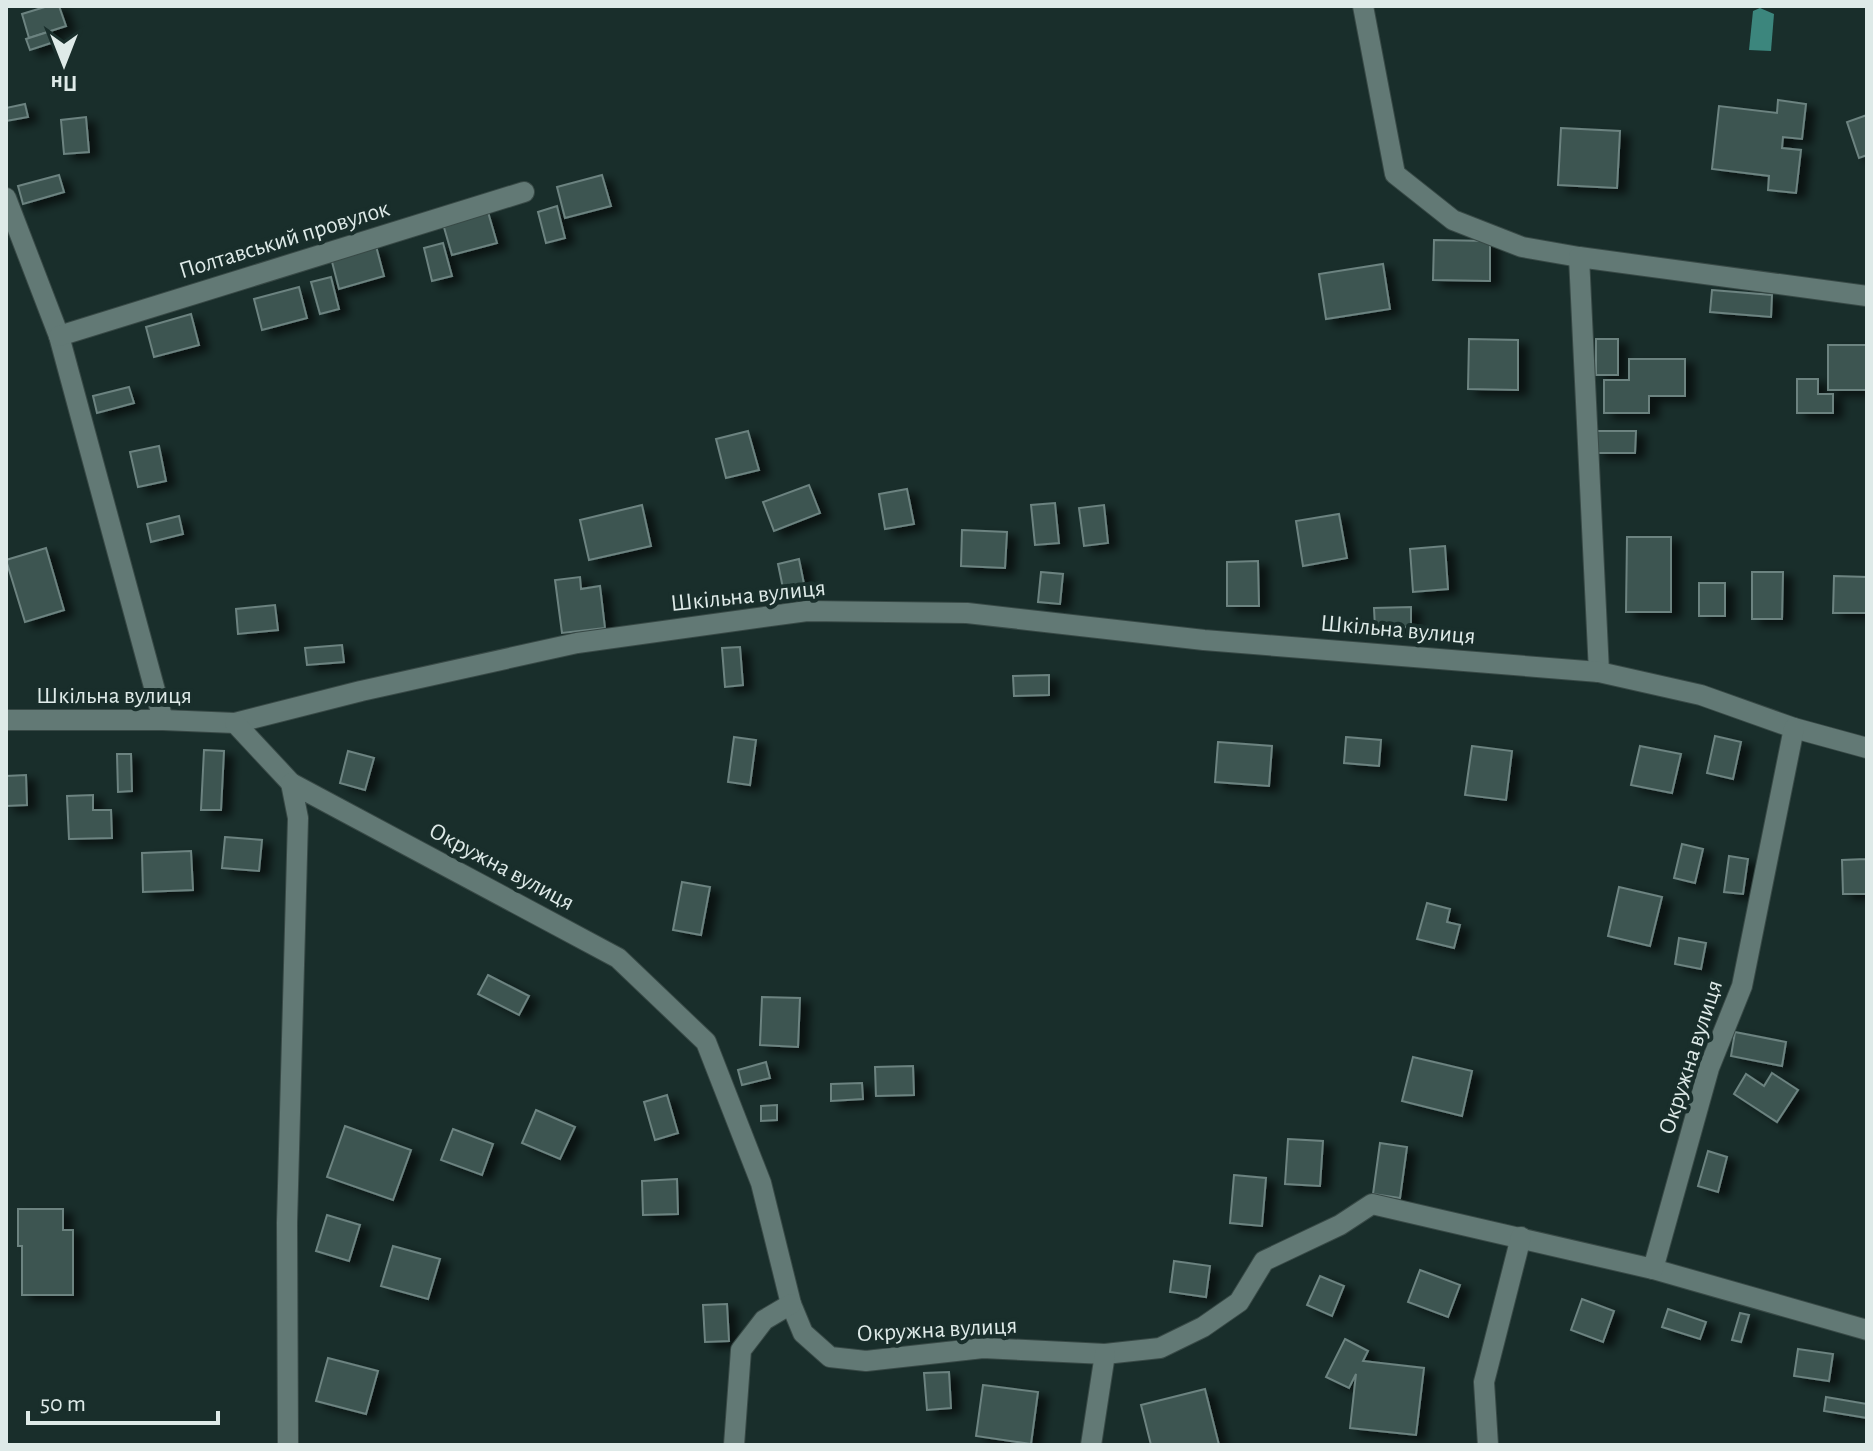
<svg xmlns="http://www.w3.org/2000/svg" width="1873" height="1451" font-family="'Alegreya Sans',sans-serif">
<defs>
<filter id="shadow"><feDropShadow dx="9" dy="5" stdDeviation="4" flood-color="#0009"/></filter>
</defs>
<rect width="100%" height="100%" fill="#192e2b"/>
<path fill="#3c867d" d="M 1760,8 L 1774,14 L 1771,51 L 1749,50 L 1753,11 Z"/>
<g fill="#3e5451" stroke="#6c8380" stroke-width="2" filter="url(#shadow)">
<path d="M 48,6 L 59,6 L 66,26 L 29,38 L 22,14 Z"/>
<path d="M 51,31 L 54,42 L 30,50 L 26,39 Z"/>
<path d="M 1778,100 L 1806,104 L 1802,139 L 1783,137 L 1782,148 L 1801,150 L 1796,193 L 1768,190 L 1769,176 L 1712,169 L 1719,106 L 1777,113 Z"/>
<path d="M 25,104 L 28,117 L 6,121 L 6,108 Z"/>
<path d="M 1867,115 L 1867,155 L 1859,158 L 1847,122 Z"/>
<path d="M 86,117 L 89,152 L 64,154 L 61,120 Z"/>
<path d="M 1561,128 L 1620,131 L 1617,188 L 1558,185 Z"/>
<path d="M 59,175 L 64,192 L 23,204 L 18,186 Z"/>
<path d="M 602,175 L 611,206 L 565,218 L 557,187 Z"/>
<path d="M 557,206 L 565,238 L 546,243 L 538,212 Z"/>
<path d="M 488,212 L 497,243 L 452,255 L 443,224 Z"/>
<path d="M 1434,240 L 1490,241 L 1490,281 L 1433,280 Z"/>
<path d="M 443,243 L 452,276 L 432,281 L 424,248 Z"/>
<path d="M 376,246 L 384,276 L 339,289 L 331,258 Z"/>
<path d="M 1383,264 L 1390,309 L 1326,319 L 1319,274 Z"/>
<path d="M 331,277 L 339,309 L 320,314 L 311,282 Z"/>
<path d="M 299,287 L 307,318 L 262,330 L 254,299 Z"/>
<path d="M 1712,290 L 1772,295 L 1771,317 L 1710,312 Z"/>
<path d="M 191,314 L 199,345 L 154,357 L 146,327 Z"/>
<path d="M 1469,339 L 1518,340 L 1518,390 L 1468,389 Z"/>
<rect x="1596" y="339" width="22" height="36"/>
<rect x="1828" y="345" width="39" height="45"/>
<path d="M 1629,359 L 1685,359 L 1685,396 L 1649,396 L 1649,413 L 1604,413 L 1604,380 L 1629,380 Z"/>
<path d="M 1797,379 L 1818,379 L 1818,394 L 1833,394 L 1833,413 L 1797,413 Z"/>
<path d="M 129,387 L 134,403 L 97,413 L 93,396 Z"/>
<path d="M 748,431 L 759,470 L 726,478 L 716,439 Z"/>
<path d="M 1596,431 L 1636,431 L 1635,453 L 1596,453 Z"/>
<path d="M 159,446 L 166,481 L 138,487 L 130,452 Z"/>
<path d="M 809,485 L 820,513 L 774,531 L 763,502 Z"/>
<path d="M 907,489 L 914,524 L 885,529 L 879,494 Z"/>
<path d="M 1055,503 L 1059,543 L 1035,545 L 1031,505 Z"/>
<path d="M 642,505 L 651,546 L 589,560 L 580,520 Z"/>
<path d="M 1104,505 L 1108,543 L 1084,546 L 1079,508 Z"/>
<path d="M 1339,514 L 1347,558 L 1303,566 L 1296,521 Z"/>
<path d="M 179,516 L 183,534 L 151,542 L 147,524 Z"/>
<path d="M 962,530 L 1007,532 L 1005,568 L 961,566 Z"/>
<path d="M 1627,537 L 1671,537 L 1671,612 L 1626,612 Z"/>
<path d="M 1445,546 L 1448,589 L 1413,592 L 1410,549 Z"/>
<path d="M 46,548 L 64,610 L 25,622 L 6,560 Z"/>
<path d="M 799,559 L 805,589 L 784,593 L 778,564 Z"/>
<path d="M 1258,561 L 1259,606 L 1227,606 L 1227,562 Z"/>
<path d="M 1041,572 L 1063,574 L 1060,604 L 1038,602 Z"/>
<path d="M 1752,572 L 1783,572 L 1782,619 L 1752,619 Z"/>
<path d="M 1834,576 L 1867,577 L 1867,613 L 1833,613 Z"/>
<path d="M 580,577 L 581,589 L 600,586 L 605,628 L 562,633 L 555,580 Z"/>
<rect x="1699" y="583" width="26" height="33"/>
<path d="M 275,605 L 278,630 L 238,634 L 236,609 Z"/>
<path d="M 1411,607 L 1411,627 L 1375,628 L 1374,608 Z"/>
<path d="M 342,645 L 344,662 L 307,665 L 305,648 Z"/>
<path d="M 740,647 L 743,685 L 725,687 L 722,648 Z"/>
<path d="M 1049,675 L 1049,695 L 1014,696 L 1013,676 Z"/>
<path d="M 1715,736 L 1741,742 L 1733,779 L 1707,773 Z"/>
<path d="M 734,737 L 756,740 L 750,785 L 728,782 Z"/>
<path d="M 1346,737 L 1381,740 L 1379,766 L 1344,763 Z"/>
<path d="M 1218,742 L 1272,746 L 1269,786 L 1215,782 Z"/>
<path d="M 1472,746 L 1512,751 L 1506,800 L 1465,795 Z"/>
<path d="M 1640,746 L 1681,754 L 1672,793 L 1631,785 Z"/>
<path d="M 204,750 L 224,751 L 221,810 L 201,810 Z"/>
<path d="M 348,751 L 374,758 L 365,790 L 340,783 Z"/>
<path d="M 117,754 L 131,754 L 132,791 L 118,792 Z"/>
<path d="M 26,775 L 27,805 L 6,806 L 6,776 Z"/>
<path d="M 93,795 L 93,810 L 111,810 L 112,838 L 69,839 L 67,796 Z"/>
<path d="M 225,837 L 262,840 L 259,871 L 222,868 Z"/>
<path d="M 1682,844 L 1703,849 L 1695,883 L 1674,878 Z"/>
<path d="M 1866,844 L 1867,844 L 1867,894 L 1843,894 L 1842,860 L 1866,859 Z"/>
<path d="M 191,851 L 193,890 L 143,892 L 142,853 Z"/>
<path d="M 1729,856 L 1748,859 L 1743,894 L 1724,892 Z"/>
<path d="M 682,882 L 710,887 L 701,935 L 673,930 Z"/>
<path d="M 1619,887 L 1662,897 L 1650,946 L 1608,936 Z"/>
<path d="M 1427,903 L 1450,909 L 1447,922 L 1460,925 L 1454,948 L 1417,939 Z"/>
<path d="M 1679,938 L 1706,943 L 1701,969 L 1675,964 Z"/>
<path d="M 488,975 L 529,996 L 519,1015 L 478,994 Z"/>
<path d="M 762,997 L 800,998 L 798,1047 L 760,1045 Z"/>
<path d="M 1735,1032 L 1786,1042 L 1782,1066 L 1731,1056 Z"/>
<path d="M 1413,1057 L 1472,1071 L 1462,1116 L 1402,1101 Z"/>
<path d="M 766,1062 L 770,1078 L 742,1085 L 738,1070 Z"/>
<path d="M 913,1066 L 914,1095 L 876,1096 L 875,1067 Z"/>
<path d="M 1772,1073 L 1798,1090 L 1777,1122 L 1734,1094 L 1746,1074 L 1764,1086 Z"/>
<path d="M 862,1083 L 863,1099 L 831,1101 L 831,1084 Z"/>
<path d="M 667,1095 L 678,1133 L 655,1140 L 644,1102 Z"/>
<path d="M 777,1105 L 777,1120 L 761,1121 L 761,1106 Z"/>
<path d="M 536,1110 L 575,1127 L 560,1159 L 522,1143 Z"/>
<path d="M 345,1126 L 411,1150 L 393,1200 L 327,1177 Z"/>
<path d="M 453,1129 L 493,1144 L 482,1175 L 441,1160 Z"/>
<path d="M 1288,1139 L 1323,1141 L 1320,1186 L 1285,1184 Z"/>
<path d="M 1380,1143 L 1407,1147 L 1400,1198 L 1373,1194 Z"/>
<path d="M 1708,1151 L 1727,1157 L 1718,1192 L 1698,1186 Z"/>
<path d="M 1234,1175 L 1266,1178 L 1262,1226 L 1230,1223 Z"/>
<path d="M 677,1179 L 678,1214 L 643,1215 L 642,1181 Z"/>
<path d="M 18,1209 L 63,1209 L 63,1230 L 73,1230 L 73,1295 L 22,1295 L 22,1246 L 18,1246 Z"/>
<path d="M 327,1215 L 360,1225 L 349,1261 L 316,1251 Z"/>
<path d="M 393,1246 L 440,1259 L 428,1299 L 381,1286 Z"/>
<path d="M 1174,1261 L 1210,1266 L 1206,1297 L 1170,1292 Z"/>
<path d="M 1420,1270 L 1460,1285 L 1448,1317 L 1408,1302 Z"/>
<path d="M 1320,1276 L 1344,1286 L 1332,1316 L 1307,1305 Z"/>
<path d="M 1582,1299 L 1614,1311 L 1603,1342 L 1571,1330 Z"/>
<path d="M 727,1304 L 729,1341 L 705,1342 L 703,1305 Z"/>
<path d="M 1668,1309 L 1706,1322 L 1700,1339 L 1662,1327 Z"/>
<path d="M 1740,1313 L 1749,1315 L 1741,1342 L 1732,1340 Z"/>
<path d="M 1345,1339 L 1368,1351 L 1363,1361 L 1424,1368 L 1416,1435 L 1350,1428 L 1356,1374 L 1349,1388 L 1326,1377 Z"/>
<path d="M 1798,1349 L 1833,1354 L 1829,1381 L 1794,1376 Z"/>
<path d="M 328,1358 L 378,1371 L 366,1414 L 316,1401 Z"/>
<path d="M 949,1372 L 951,1408 L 927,1410 L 924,1373 Z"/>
<path d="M 983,1385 L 1038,1392 L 1031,1444 L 976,1436 Z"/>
<path d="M 1205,1389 L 1219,1445 L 1151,1445 L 1141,1405 Z"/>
<path d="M 1826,1397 L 1867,1404 L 1867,1418 L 1824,1411 Z"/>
</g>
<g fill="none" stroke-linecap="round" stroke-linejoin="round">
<g stroke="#384946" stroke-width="22">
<g id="minor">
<path d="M 1363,6 L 1395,174 L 1453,220 L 1522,247 L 1579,257"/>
<path d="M 6,198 L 59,336 L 163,720"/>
<path d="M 59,336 L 524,192"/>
<path d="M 1599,672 L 1579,257 L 1867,296"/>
<path d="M 6,720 L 163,720 L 235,723 L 361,691 L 577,643 L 807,611 L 967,613 L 1204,640 L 1599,672 L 1701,695 L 1794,728 L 1867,748"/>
<path d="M 235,723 L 291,783"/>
<path d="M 1653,1269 L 1867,1330"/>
<path d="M 288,1445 L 287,1223 L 298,818 L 291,783 L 618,958 L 706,1042 L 761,1183 L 791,1304 L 803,1333 L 830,1357 L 866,1361 L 983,1348 L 1105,1354 L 1160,1348 L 1203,1327 L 1239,1302 L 1264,1261 L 1340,1225 L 1372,1204 L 1653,1269 L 1709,1068 L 1742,986 L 1794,728"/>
<path d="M 734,1445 L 741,1350 L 764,1320 L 791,1304"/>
<path d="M 1091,1445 L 1105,1354"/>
<path d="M 1488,1445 L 1484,1382 L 1521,1237"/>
</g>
</g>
<use href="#minor" stroke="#627975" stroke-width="20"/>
</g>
<g text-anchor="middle" stroke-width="8" stroke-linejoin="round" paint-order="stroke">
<g font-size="24" fill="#deeae8" stroke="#192e2b">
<text transform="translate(284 239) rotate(-17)" y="8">Полтавський провулок</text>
<text transform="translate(748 595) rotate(-6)" y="8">Шкільна вулиця</text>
<text transform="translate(1398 629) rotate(5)" y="8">Шкільна вулиця</text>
<text x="114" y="703">Шкільна вулиця</text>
<text transform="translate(502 866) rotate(28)" y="8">Окружна вулиця</text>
<text transform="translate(1690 1057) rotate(-72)" y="8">Окружна вулиця</text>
<text transform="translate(937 1329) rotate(-3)" y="8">Окружна вулиця</text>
</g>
</g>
<rect width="1873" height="1451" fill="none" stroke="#deeae8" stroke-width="16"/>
<g transform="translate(64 64) rotate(180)" stroke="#192e2b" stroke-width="6" paint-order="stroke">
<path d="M0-6L14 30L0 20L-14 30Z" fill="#deeae8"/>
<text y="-12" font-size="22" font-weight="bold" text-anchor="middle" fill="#deeae8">Пн</text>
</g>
<path d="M28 1411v12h190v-12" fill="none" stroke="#deeae8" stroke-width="4"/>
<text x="40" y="1411" font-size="24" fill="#deeae8" stroke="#192e2b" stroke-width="6" paint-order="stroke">50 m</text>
</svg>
